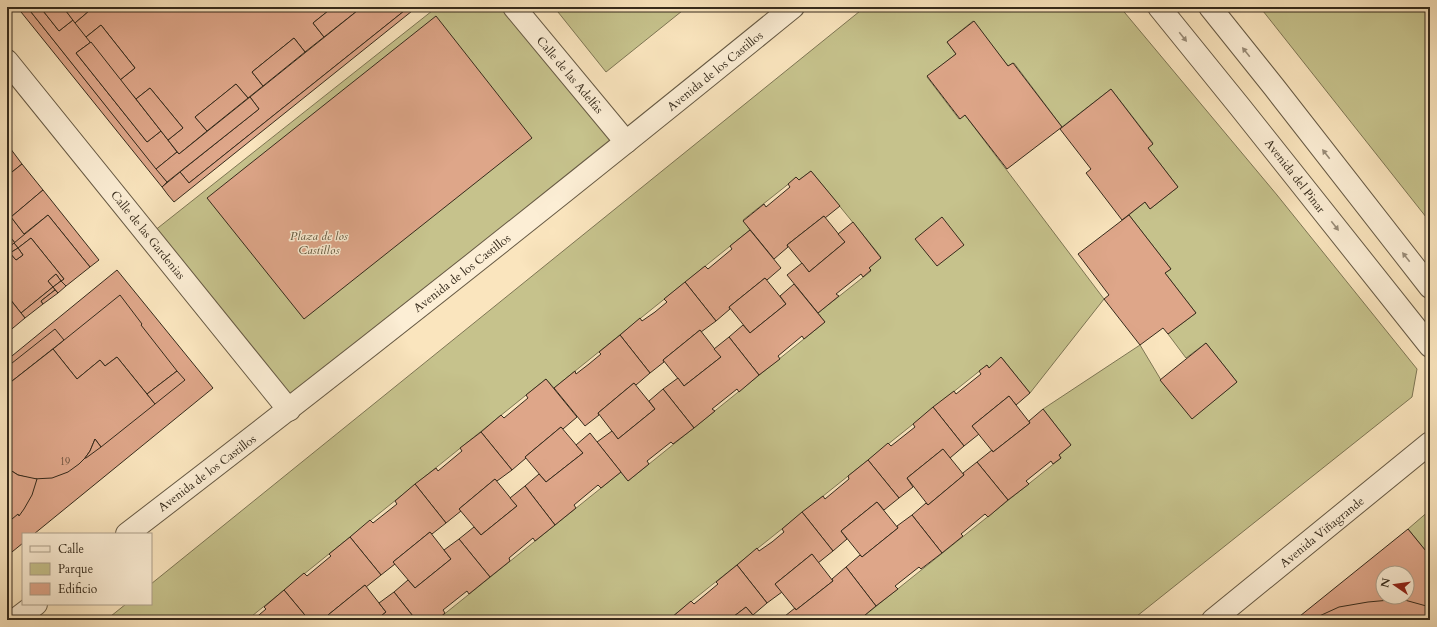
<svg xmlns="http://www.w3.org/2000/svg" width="1437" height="627" font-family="Cardo,serif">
<rect width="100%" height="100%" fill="#fae5be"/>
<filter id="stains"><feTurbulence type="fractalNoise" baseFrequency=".005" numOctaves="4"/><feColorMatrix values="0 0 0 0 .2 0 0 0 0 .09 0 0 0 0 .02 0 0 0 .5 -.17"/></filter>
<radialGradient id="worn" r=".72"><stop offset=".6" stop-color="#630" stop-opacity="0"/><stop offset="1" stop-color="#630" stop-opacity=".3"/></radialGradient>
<g fill="#c6c28c" stroke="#7e7654">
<path d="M 437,7 L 514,7 L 626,142 L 289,410 L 149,235 Z"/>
<path d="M 554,7 L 687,7 L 606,72 Z"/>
<path d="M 865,7 L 1120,7 L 1277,195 L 1417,369 L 1412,397 L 1132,620 L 859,620 L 1061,458 L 1059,455 L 1071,445 L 1043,409 L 1140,345 L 1161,380 L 1192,418 L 1237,382 L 1206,343 L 1186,358 L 1168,334 L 1196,313 L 1165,273 L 1171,269 L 1129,215 L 1145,202 L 1150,209 L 1178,187 L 1148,148 L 1153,143 L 1111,89 L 1062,127 L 1014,63 L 1008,66 L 973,21 L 947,42 L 956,54 L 927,77 L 959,119 L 965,115 L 1104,299 L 1030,393 L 1002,358 L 989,368 L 987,365 L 668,620 L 437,620 L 621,472 L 628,481 L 825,322 L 818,313 L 871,271 L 869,268 L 881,257 L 811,171 L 799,180 L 796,178 L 743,220 L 750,230 L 554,388 L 546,379 L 247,620 L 106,620 L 126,604 L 151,604 L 151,584 Z"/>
<path d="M 1277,7 L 1430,7 L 1430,222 L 1263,11 Z"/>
<path d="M 1430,510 L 1430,556 L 1408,529 Z"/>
</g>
<g fill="#dea689" stroke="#362b1c" fill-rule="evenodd">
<path d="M 17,7 L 27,7 L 167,182 L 162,187 Z"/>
<path d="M 27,7 L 40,7 L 59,31 L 73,20 L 91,42 L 76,53 L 147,142 L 161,131 L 177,152 L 156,169 Z"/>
<path d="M 40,7 L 63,7 L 73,20 L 59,31 Z"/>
<path d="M 63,7 L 85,7 L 89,11 L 75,23 Z"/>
<path d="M 85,7 L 181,7 L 185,11 L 190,7 L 333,7 L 313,23 L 324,37 L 305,52 L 294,38 L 252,72 L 263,86 L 248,98 L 236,84 L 220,97 L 195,117 L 207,131 L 179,154 L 168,140 L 183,128 L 150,88 L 136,99 L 120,80 L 135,68 L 101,25 L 86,37 L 75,23 L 89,11 Z"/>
<path d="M 333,7 L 362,7 L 324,37 L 313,23 Z"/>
<path d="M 362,7 L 409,7 L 189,183 L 180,172 L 259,109 L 250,97 Z"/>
<path d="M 409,7 L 417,7 L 174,202 L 168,195 L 162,187 L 180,172 L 189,183 Z"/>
<path d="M 436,16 L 532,138 L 304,319 L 207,198 Z"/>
<path d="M 974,21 L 1008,66 L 1013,63 L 1062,127 L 1007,169 L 965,115 L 960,119 L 927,76 L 956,54 L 947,42 Z"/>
<path d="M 101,25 L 135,68 L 120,80 L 86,37 Z"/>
<path d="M 294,38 L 305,52 L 263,86 L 252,72 Z"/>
<path d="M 91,42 L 161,131 L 147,142 L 76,53 Z"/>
<path d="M 236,84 L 248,98 L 207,131 L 195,117 Z"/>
<path d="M 150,88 L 183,128 L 168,140 L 136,99 Z"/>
<path d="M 1111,89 L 1153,144 L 1148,148 L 1178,187 L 1150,209 L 1145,202 L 1122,220 L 1086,173 L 1091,169 L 1060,129 Z"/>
<path d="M 250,97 L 259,109 L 167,182 L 156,169 L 177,152 L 179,154 Z"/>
<path d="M 10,148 L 22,164 L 7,176 L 7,151 Z"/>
<path d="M 22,164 L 43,190 L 11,217 L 25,235 L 15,243 L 11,238 L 7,241 L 7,176 Z"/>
<path d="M 811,171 L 840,206 L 825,218 L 824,216 L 787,245 L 788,247 L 774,259 L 743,221 L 764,204 L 766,207 L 790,187 L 788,184 L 796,177 L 799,180 Z"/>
<path d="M 43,190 L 99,260 L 90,267 L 48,215 L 24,234 L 11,217 Z"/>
<path d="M 48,215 L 90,267 L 66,286 L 61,281 L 64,279 L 31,238 L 18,248 L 14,243 Z"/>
<path d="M 1129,215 L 1171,269 L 1165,273 L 1196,313 L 1168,334 L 1163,328 L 1140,345 L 1104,299 L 1109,295 L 1078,254 Z"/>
<path d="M 824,216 L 845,242 L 809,272 L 787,245 Z"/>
<path d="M 942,217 L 964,245 L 937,266 L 915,239 Z"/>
<path d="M 853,222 L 881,258 L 869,268 L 871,270 L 863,277 L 861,274 L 836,294 L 839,296 L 818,313 L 787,275 L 802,263 L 809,272 L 845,242 L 838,234 Z"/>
<path d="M 750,230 L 781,268 L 767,280 L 765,278 L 729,307 L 730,309 L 716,321 L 685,282 L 705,266 L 708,269 L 732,249 L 730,246 Z"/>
<path d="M 11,238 L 15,243 L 7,249 L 7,241 Z"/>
<path d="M 31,238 L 64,279 L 61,281 L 56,274 L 48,281 L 53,287 L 21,313 L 7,295 L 7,256 L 10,253 L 16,260 L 23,255 L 18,248 Z"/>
<path d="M 14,243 L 18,248 L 10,253 L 7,249 Z"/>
<path d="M 18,248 L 23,255 L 16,260 L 10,253 Z"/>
<path d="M 117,270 L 213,388 L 34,534 L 23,534 L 23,543 L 7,556 L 7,360 Z"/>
<path d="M 56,274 L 61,281 L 53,287 L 48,281 Z"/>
<path d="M 765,278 L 786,304 L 750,333 L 729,307 Z"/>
<path d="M 61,281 L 66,286 L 58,293 L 53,287 Z"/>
<path d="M 685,282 L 716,321 L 701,332 L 700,330 L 663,360 L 664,362 L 650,373 L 620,335 L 640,318 L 642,321 L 655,312 L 667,302 L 664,299 Z"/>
<path d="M 794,284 L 825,322 L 804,339 L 802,336 L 778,356 L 780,359 L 759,375 L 729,337 L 743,325 L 750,333 L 786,304 L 780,296 Z"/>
<path d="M 53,287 L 55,290 L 41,301 L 43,304 L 25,318 L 21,313 Z"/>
<path d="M 55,290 L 58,293 L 43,304 L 41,301 Z"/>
<path d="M 120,295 L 142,324 L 141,325 L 177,371 L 147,394 L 117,357 L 105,366 L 100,360 L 77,379 L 53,349 Z"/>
<path d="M 9,298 L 25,318 L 7,333 L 7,299 Z"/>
<path d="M 55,329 L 64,340 L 7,385 L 7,367 Z"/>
<path d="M 700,330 L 721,357 L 684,386 L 663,360 Z"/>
<path d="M 620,335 L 650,373 L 636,385 L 634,383 L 598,413 L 599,415 L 585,426 L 554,388 L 575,371 L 576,374 L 589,364 L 601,354 L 599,352 Z"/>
<path d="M 729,337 L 759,375 L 739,392 L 737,389 L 712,409 L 715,411 L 694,428 L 663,389 L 678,378 L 684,386 L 721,357 L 714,349 Z"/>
<path d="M 1206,343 L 1237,382 L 1192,419 L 1160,380 Z"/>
<path d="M 53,349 L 77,379 L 100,360 L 105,366 L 117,357 L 155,404 L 101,447 L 95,439 L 90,451 L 85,458 L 79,464 L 68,472 L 52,478 L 33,479 L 18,475 L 7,468 L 7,385 Z"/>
<path d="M 1001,357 L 1030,393 L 1016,405 L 1009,396 L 972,426 L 979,434 L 964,446 L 933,407 L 954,391 L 956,394 L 981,374 L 979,371 L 987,365 L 989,368 Z"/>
<path d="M 177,371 L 185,380 L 155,404 L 147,394 Z"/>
<path d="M 546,379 L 577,417 L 563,429 L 561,427 L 525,457 L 526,458 L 512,470 L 481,432 L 501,415 L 504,418 L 528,398 L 526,395 Z"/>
<path d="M 634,383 L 655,409 L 618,439 L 598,413 Z"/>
<path d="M 663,389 L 694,428 L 673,444 L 671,442 L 647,461 L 649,464 L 628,481 L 597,442 L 612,431 L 618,439 L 655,409 L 649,401 Z"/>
<path d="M 1009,396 L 1030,423 L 993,452 L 972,426 Z"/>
<path d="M 933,407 L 964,446 L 950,458 L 943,449 L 907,478 L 913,487 L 899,498 L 868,460 L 888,443 L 891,446 L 915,427 L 913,424 Z"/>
<path d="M 1043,409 L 1071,445 L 1059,455 L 1061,458 L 1053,464 L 1051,461 L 1026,481 L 1029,484 L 1008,500 L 977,462 L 992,450 L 993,452 L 1030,423 L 1029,421 Z"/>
<path d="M 561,427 L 583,453 L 546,482 L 525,457 Z"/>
<path d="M 481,432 L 512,470 L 497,481 L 495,479 L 459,509 L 461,511 L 446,523 L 415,484 L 436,468 L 438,471 L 462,451 L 460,448 Z"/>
<path d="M 590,433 L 621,472 L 601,488 L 598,485 L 574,505 L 576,508 L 555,525 L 525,486 L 539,474 L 546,482 L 583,453 L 576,445 Z"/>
<path d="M 95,439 L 101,447 L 86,458 L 85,458 L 90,451 Z"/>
<path d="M 943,449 L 964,475 L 928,505 L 907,478 Z"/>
<path d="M 868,460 L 899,498 L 884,510 L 877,502 L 841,531 L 847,539 L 833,551 L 802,512 L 823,496 L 825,499 L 849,479 L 848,476 Z"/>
<path d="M 977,462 L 1008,500 L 988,517 L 985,514 L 961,534 L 963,536 L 942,553 L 912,515 L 926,503 L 928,505 L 964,475 L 963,473 Z"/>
<path d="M 7,468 L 18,475 L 37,479 L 32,495 L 24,509 L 19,516 L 18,514 L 12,519 L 7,515 Z"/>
<path d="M 495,479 L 517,506 L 481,535 L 459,509 Z"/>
<path d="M 415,484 L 446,523 L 432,534 L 430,532 L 393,562 L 395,564 L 381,575 L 350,537 L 370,520 L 373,523 L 397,504 L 395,501 Z"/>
<path d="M 525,486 L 555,525 L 535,541 L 533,538 L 509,558 L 510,561 L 490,577 L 459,539 L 474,527 L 481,535 L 517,506 L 510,498 Z"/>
<path d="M 877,502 L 898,528 L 862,557 L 841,531 Z"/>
<path d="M 802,512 L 833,551 L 818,563 L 812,554 L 775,584 L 782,592 L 767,603 L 737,565 L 757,548 L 759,551 L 772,542 L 784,532 L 782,529 Z"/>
<path d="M 912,515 L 942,553 L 921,569 L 919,567 L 895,586 L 898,589 L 876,606 L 846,567 L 860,555 L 862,557 L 898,528 L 897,526 Z"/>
<path d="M 1408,529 L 1430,556 L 1430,620 L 1295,620 ZM 1383,573 L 1407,573 L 1407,597 L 1383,597 Z"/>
<path d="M 430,532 L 451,559 L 415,588 L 393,562 Z"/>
<path d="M 350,537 L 381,575 L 366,587 L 365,585 L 328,615 L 330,617 L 326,620 L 309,620 L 284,590 L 304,573 L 307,576 L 331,556 L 329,554 Z"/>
<path d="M 459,539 L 490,577 L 469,594 L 467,591 L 443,610 L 445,613 L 437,620 L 416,620 L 394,592 L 408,580 L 415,588 L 451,559 L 444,550 Z"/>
<path d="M 812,554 L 833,581 L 796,610 L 775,584 Z"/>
<path d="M 737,565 L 767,603 L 753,615 L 746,607 L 729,620 L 672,620 L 671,618 L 691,601 L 694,604 L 718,584 L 716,582 Z"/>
<path d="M 846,567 L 876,606 L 859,620 L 780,620 L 795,608 L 796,610 L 833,581 L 832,579 Z"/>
<path d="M 365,585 L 386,612 L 376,620 L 332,620 L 328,615 Z"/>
<path d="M 284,590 L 309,620 L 253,620 L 266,609 L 264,607 Z"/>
<path d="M 394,592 L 416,620 L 376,620 L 386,612 L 379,603 Z"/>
<path d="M 1401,599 L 1430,607 L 1430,620 L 1313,620 L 1315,618 L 1339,607 L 1368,602 Z"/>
<path d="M 746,607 L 757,620 L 729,620 Z"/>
</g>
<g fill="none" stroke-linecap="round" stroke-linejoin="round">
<g stroke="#675a44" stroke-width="24">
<g id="minor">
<path d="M 514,7 L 626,142"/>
<path d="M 1159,7 L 1240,107 L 1430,346"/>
<path d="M 1210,7 L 1274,87 L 1430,287"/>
<path d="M 7,61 L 289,410"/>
<path d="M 127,534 C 351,362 573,186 793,7"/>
<path d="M 15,620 L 36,604"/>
<path d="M 1213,620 L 1430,443"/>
</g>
</g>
<use href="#minor" stroke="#fceed5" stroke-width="22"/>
</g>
<defs><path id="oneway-solid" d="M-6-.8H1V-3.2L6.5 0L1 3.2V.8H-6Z"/></defs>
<g fill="#998c78">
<use href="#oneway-solid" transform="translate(1183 37) rotate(51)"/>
<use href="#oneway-solid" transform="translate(1246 52) rotate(-129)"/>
<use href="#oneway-solid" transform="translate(1326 154) rotate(-128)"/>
<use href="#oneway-solid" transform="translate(1335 226) rotate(52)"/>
<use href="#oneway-solid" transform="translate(1406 257) rotate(-128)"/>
</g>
<g text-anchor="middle" stroke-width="3" stroke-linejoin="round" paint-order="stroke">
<g font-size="10" fill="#604a37">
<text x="65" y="465">19</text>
</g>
<g font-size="12" fill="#362b1c" stroke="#fceed5">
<text transform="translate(715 71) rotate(-39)" y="4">Avenida de los Castillos</text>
<text transform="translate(570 75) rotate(50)" y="4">Calle de las Adelfas</text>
<text transform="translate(1295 176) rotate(52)" y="4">Avenida del Pinar</text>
<text transform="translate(148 235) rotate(51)" y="4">Calle de las Gardenias</text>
<text transform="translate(462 273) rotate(-38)" y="4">Avenida de los Castillos</text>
<text transform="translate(207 473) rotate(-37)" y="4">Avenida de los Castillos</text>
<text transform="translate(1322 532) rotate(-39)" y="4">Avenida Viñagrande</text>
</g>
<g font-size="12" font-style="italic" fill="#5a5138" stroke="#fceed5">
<text x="319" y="240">Plaza de los<tspan x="319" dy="14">Castillos</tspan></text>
</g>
</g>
<rect width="1437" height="627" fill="none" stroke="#fae5be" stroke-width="24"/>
<rect x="8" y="8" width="1421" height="611" fill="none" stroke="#362b1c" stroke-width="2"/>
<rect x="12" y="12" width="1413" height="603" fill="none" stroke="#362b1c"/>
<rect x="22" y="533" width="130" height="72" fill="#fceed5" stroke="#ada08b"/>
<rect x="30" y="546" width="20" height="6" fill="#fceed5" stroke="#ada08b"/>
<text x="58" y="553" font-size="12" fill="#362b1c">Calle</text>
<rect x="30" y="563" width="20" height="12" fill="#c6c28c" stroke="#ada08b"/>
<text x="58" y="573" font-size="12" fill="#362b1c">Parque</text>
<rect x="30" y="583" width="20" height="12" fill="#dea689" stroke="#ada08b"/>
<text x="58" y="593" font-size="12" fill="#362b1c">Edificio</text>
<g transform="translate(1395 585) rotate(283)"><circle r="19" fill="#fceed5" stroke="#ada08b"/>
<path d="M0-3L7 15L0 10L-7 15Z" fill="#8f2418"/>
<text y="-6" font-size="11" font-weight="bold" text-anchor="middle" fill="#362b1c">N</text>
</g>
<rect width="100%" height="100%" filter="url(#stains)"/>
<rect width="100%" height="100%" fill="url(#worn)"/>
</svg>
